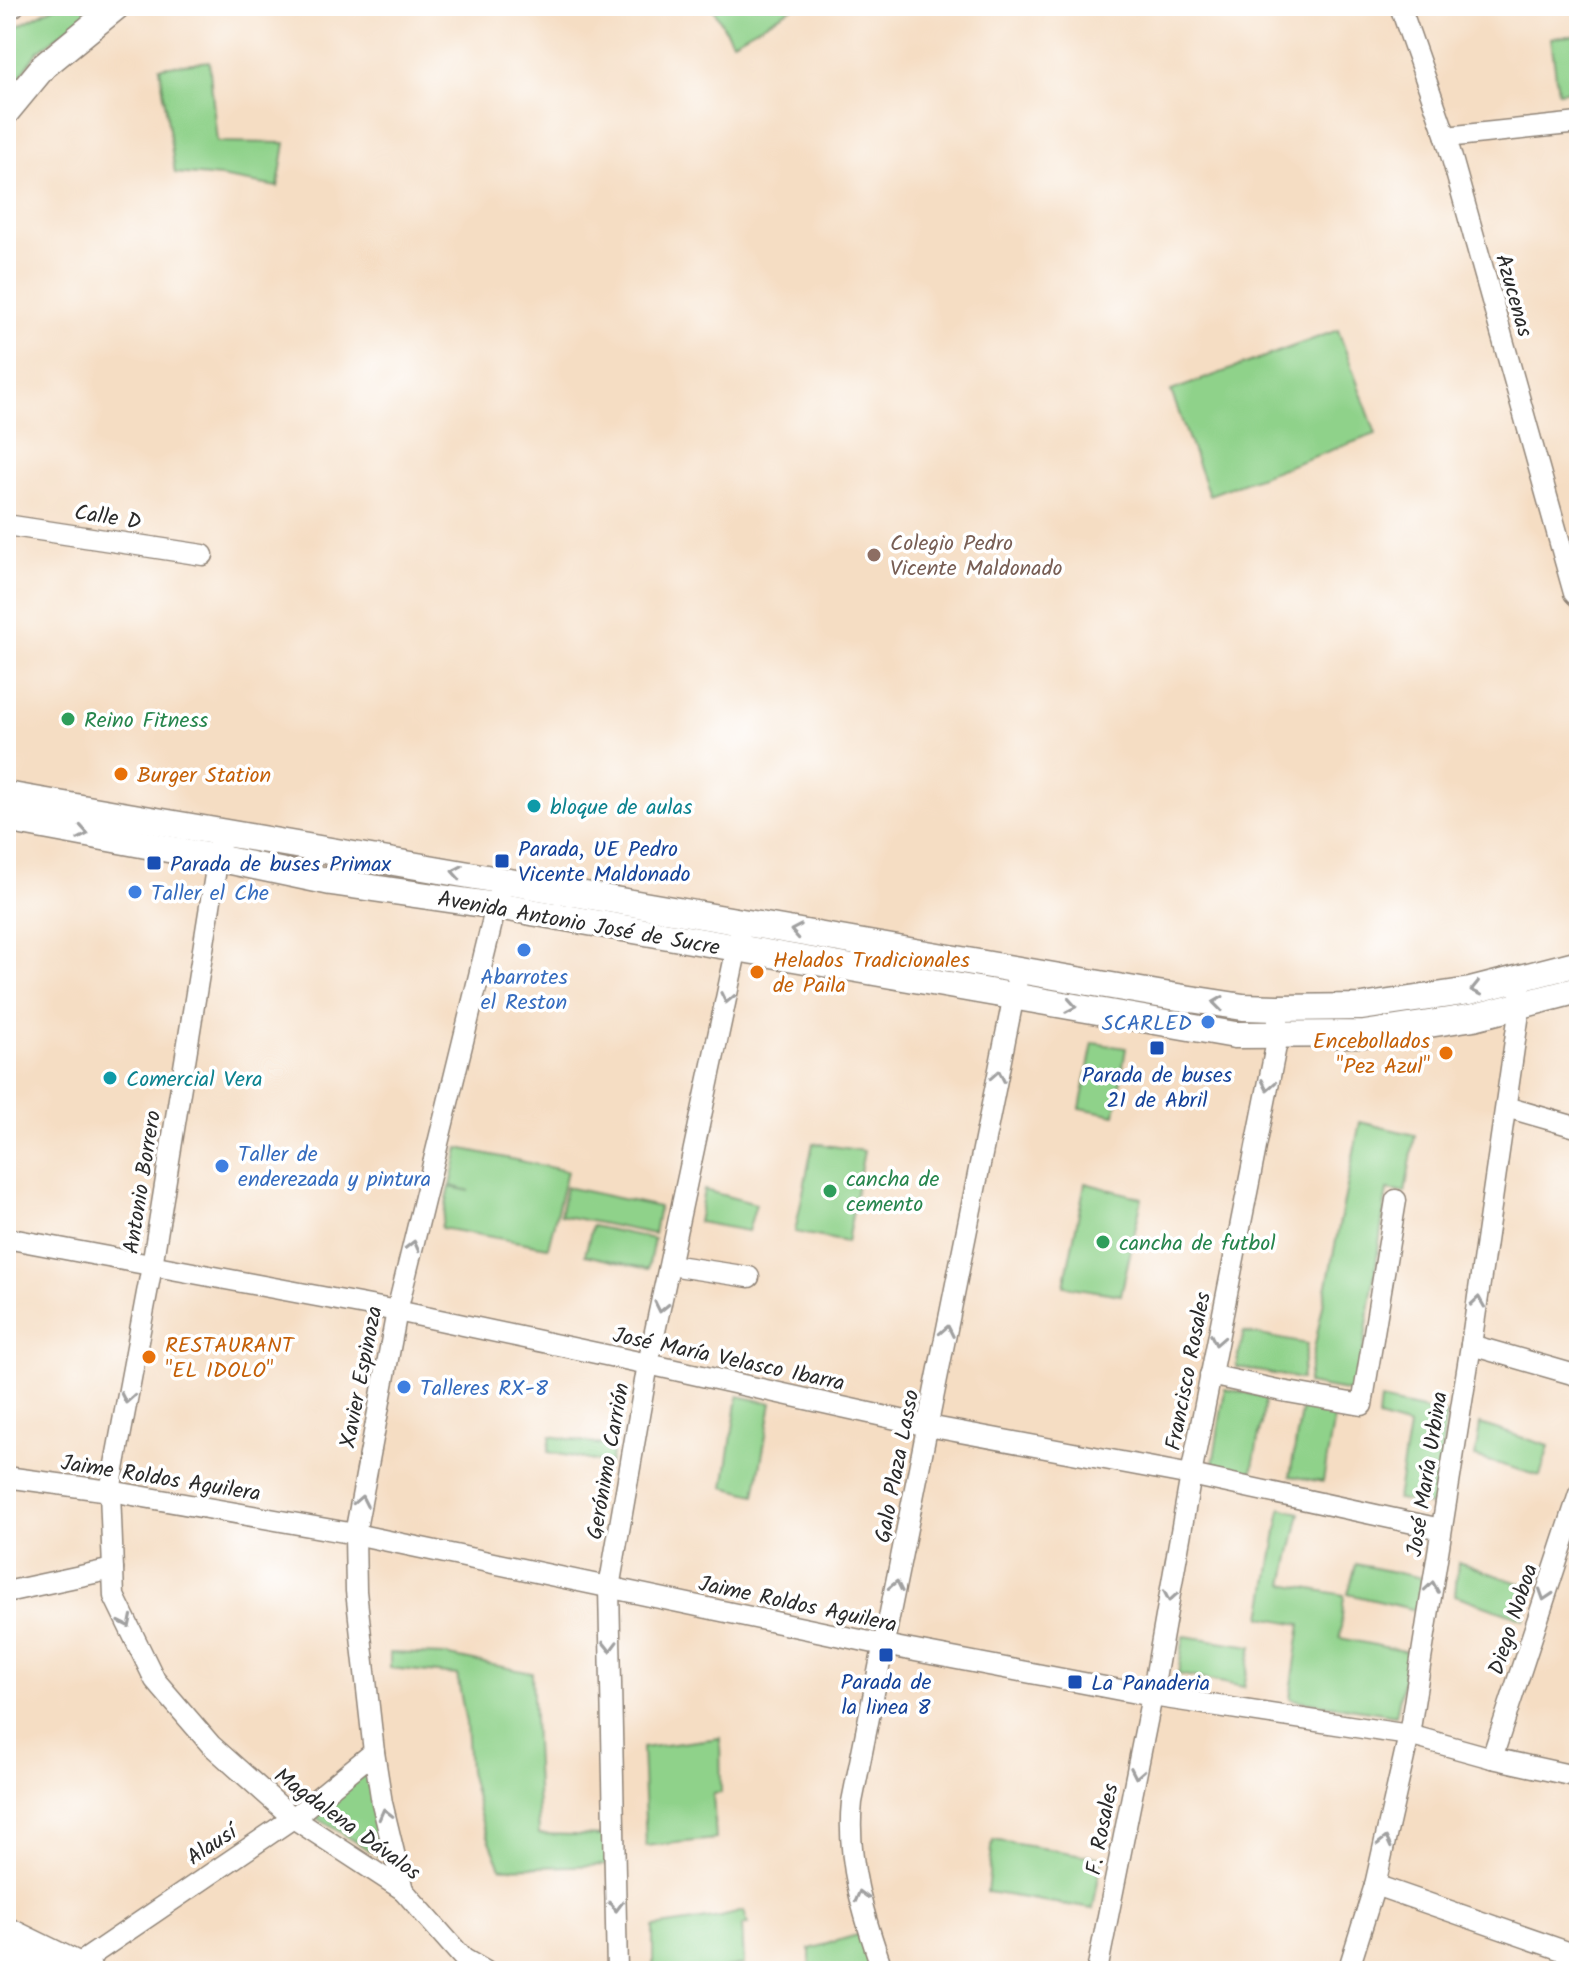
<svg xmlns="http://www.w3.org/2000/svg" width="1585" height="1977" font-family="Kalam,sans-serif">
<rect width="100%" height="100%" fill="#fff"/>
<filter id="ink" filterUnits="userSpaceOnUse"><feTurbulence type="fractalNoise" baseFrequency=".0125" numOctaves="2"/><feDisplacementMap in="SourceGraphic" scale="16" xChannelSelector="R" yChannelSelector="G"/><feConvolveMatrix kernelMatrix="1 2 1 2 8 2 1 2 1" color-interpolation-filters="sRGB"/></filter>
<filter id="wash" filterUnits="userSpaceOnUse"><feTurbulence type="fractalNoise" baseFrequency=".006" numOctaves="4" result="noise"/><feDisplacementMap in="SourceGraphic" scale="32" xChannelSelector="R" yChannelSelector="G"/><feGaussianBlur stdDeviation="1.8" result="paint"/><feColorMatrix in="noise" values="0 0 0 0 0 0 0 0 0 0 0 0 0 0 0 0 0 1.4 0 .05"/><feComposite in="paint" operator="in"/></filter>
<g filter="url(#wash)">
<rect width="100%" height="100%" fill="#f5ddc3"/>
<g fill="#8fd28a" stroke="#5d7e5a" stroke-width="2">
<path d="M 56,6 L 97,6 L 37,52 L 6,98 L 6,32 Z"/>
<path d="M 712,6 L 796,6 L 732,42 Z"/>
<path d="M 1579,35 L 1579,89 L 1558,92 L 1551,38 Z"/>
<path d="M 209,61 L 217,142 L 285,143 L 278,187 L 220,177 L 175,173 L 160,67 Z"/>
<path d="M 1338,330 L 1376,434 L 1209,495 L 1171,391 Z"/>
<path d="M 1093,1043 L 1126,1048 L 1115,1115 L 1080,1108 Z"/>
<path d="M 1360,1122 L 1415,1135 L 1405,1193 L 1387,1190 L 1357,1393 L 1307,1384 Z"/>
<path d="M 813,1143 L 864,1151 L 847,1242 L 795,1232 Z"/>
<path d="M 459,1148 L 567,1171 L 548,1247 L 441,1228 L 450,1187 L 470,1191 L 451,1186 Z"/>
<path d="M 1085,1183 L 1142,1198 L 1121,1295 L 1064,1286 Z"/>
<path d="M 566,1187 L 659,1207 L 654,1234 L 560,1215 Z"/>
<path d="M 704,1190 L 756,1204 L 748,1231 L 698,1222 Z"/>
<path d="M 592,1226 L 654,1239 L 648,1269 L 585,1255 Z"/>
<path d="M 1244,1332 L 1307,1344 L 1301,1379 L 1236,1367 Z"/>
<path d="M 1225,1389 L 1266,1397 L 1252,1472 L 1213,1464 Z"/>
<path d="M 738,1396 L 772,1403 L 755,1495 L 724,1487 Z"/>
<path d="M 1380,1400 L 1446,1414 L 1436,1506 L 1397,1499 L 1409,1427 L 1378,1418 Z"/>
<path d="M 1302,1405 L 1335,1412 L 1323,1482 L 1290,1476 Z"/>
<path d="M 1480,1424 L 1549,1446 L 1540,1476 L 1475,1457 Z"/>
<path d="M 551,1436 L 614,1447 L 610,1464 L 548,1452 Z"/>
<path d="M 1281,1508 L 1300,1513 L 1284,1584 L 1344,1595 L 1340,1638 L 1409,1652 L 1396,1715 L 1290,1699 L 1301,1624 L 1262,1617 Z"/>
<path d="M 1458,1562 L 1533,1588 L 1524,1619 L 1455,1595 Z"/>
<path d="M 1356,1564 L 1422,1578 L 1416,1610 L 1348,1594 Z"/>
<path d="M 1184,1636 L 1252,1646 L 1244,1687 L 1178,1674 Z"/>
<path d="M 390,1653 L 445,1655 L 532,1673 L 539,1834 L 608,1836 L 608,1865 L 501,1868 L 481,1819 L 469,1771 L 466,1723 L 457,1675 L 390,1668 Z"/>
<path d="M 720,1738 L 721,1793 L 713,1794 L 716,1839 L 646,1846 L 642,1748 Z"/>
<path d="M 368,1771 L 385,1855 L 380,1857 L 314,1816 L 314,1809 Z"/>
<path d="M 993,1840 L 1102,1858 L 1093,1909 L 987,1892 Z"/>
<path d="M 744,1911 L 748,1924 L 742,1925 L 744,1965 L 709,1971 L 653,1971 L 653,1927 L 721,1917 Z"/>
<path d="M 867,1932 L 877,1971 L 810,1971 L 810,1949 Z"/>
</g>
</g>
<g filter="url(#ink)">
<g fill="none" stroke-linecap="round" stroke-linejoin="round">
<g stroke="#908477" stroke-width="23">
<g id="street">
<path d="M 1400,6 L 1446,137 L 1574,593 L 1579,598"/>
<path d="M 6,11 L 14,6"/>
<path d="M 1446,137 L 1579,123"/>
<path d="M 6,525 L 203,555"/>
<path d="M 220,844 L 152,1266 L 110,1491 L 114,1596 L 155,1680 L 211,1745 L 293,1818 L 403,1890 L 464,1959 L 485,1971"/>
<path d="M 1506,1107 L 1579,1128"/>
<path d="M 6,1238 L 397,1311 L 648,1364 L 928,1426 L 1191,1475 L 1441,1529"/>
<path d="M 670,1265 L 749,1277"/>
<path d="M 1471,1345 L 1579,1376"/>
<path d="M 1210,1375 L 1282,1391 L 1362,1405 L 1396,1200"/>
<path d="M 6,1477 L 110,1491 L 355,1534 L 884,1645 L 1152,1696 L 1409,1735 L 1492,1758 L 1579,1777"/>
<path d="M 6,1592 L 113,1569"/>
<path d="M 1492,1758 L 1579,1494"/>
<path d="M 1375,1885 L 1579,1956"/>
<path d="M 403,1890 L 382,1803 L 374,1752 L 356,1591 L 355,1534 L 397,1311 L 499,894"/>
<path d="M 74,1971 L 77,1965 L 293,1818 L 374,1752"/>
<path d="M 617,1971 L 609,1588 L 648,1364 L 740,933"/>
<path d="M 883,1971 C 864,1918 846,1859 852,1802 L 1019,970"/>
<path d="M 1097,1971 L 1152,1696 L 1191,1475 L 1278,1036 L 1278,1020"/>
<path d="M 1348,1971 L 1375,1885 L 1409,1735 L 1471,1345 L 1520,1006 L 1520,991"/>
</g>
</g>
<g stroke="#908477" stroke-width="29">
<g id="secondary">
<path d="M 6,112 L 44,66 L 117,6"/>
<path d="M 6,795 L 1158,994 L 1243,1007 L 1277,1008 L 1362,1007 L 1470,991 L 1579,963"/>
<path d="M 6,819 L 217,858 L 331,882 L 497,906 L 1235,1035 L 1364,1034 L 1474,1017 L 1579,990"/>
<path d="M 6,1930 L 90,1971"/>
<path d="M 6,1957 L 35,1971"/>
</g>
</g>
<use href="#street" stroke="#fff" stroke-width="20"/>
<use href="#secondary" stroke="#fff" stroke-width="26"/>
</g>
<defs><path id="oneway-chevron" d="M-2-3.5L2.5 0L-2 3.5" fill="none" stroke-width="1.6" stroke-linecap="round" stroke-linejoin="round" transform="scale(2)"/></defs>
<g stroke="#a0a0a0">
<use href="#oneway-chevron" transform="translate(83 833) rotate(10)"/>
<use href="#oneway-chevron" transform="translate(457 872) rotate(-170)"/>
<use href="#oneway-chevron" transform="translate(796 931) rotate(-170)"/>
<use href="#oneway-chevron" transform="translate(1476 989) rotate(167)"/>
<use href="#oneway-chevron" transform="translate(727 998) rotate(102)"/>
<use href="#oneway-chevron" transform="translate(1218 1003) rotate(-172)"/>
<use href="#oneway-chevron" transform="translate(1071 1006) rotate(10)"/>
<use href="#oneway-chevron" transform="translate(998 1076) rotate(-79)"/>
<use href="#oneway-chevron" transform="translate(1268 1085) rotate(101)"/>
<use href="#oneway-chevron" transform="translate(413 1246) rotate(-76)"/>
<use href="#oneway-chevron" transform="translate(1478 1302) rotate(-82)"/>
<use href="#oneway-chevron" transform="translate(661 1307) rotate(102)"/>
<use href="#oneway-chevron" transform="translate(947 1331) rotate(-79)"/>
<use href="#oneway-chevron" transform="translate(1217 1340) rotate(101)"/>
<use href="#oneway-chevron" transform="translate(127 1398) rotate(101)"/>
<use href="#oneway-chevron" transform="translate(361 1501) rotate(-79)"/>
<use href="#oneway-chevron" transform="translate(896 1586) rotate(-78)"/>
<use href="#oneway-chevron" transform="translate(1432 1587) rotate(-81)"/>
<use href="#oneway-chevron" transform="translate(1545 1595) rotate(108)"/>
<use href="#oneway-chevron" transform="translate(1170 1596) rotate(100)"/>
<use href="#oneway-chevron" transform="translate(127 1622) rotate(64)"/>
<use href="#oneway-chevron" transform="translate(610 1646) rotate(89)"/>
<use href="#oneway-chevron" transform="translate(1137 1773) rotate(101)"/>
<use href="#oneway-chevron" transform="translate(385 1814) rotate(-104)"/>
<use href="#oneway-chevron" transform="translate(1385 1842) rotate(-77)"/>
<use href="#oneway-chevron" transform="translate(861 1896) rotate(-105)"/>
<use href="#oneway-chevron" transform="translate(616 1906) rotate(89)"/>
</g>
</g>
<circle fill="#8d6e63" stroke="#fff" stroke-width="3" cx="874" cy="555" r="8"/>
<g fill="#2e9e5b" stroke="#fff" stroke-width="3">
<circle cx="68" cy="719" r="8"/>
<circle cx="830" cy="1191" r="8"/>
<circle cx="1103" cy="1242" r="8"/>
</g>
<g fill="#e8710a" stroke="#fff" stroke-width="3">
<circle cx="121" cy="774" r="8"/>
<circle cx="757" cy="972" r="8"/>
<circle cx="1446" cy="1053" r="8"/>
<circle cx="149" cy="1357" r="8"/>
</g>
<g fill="#0f9aa8" stroke="#fff" stroke-width="3">
<circle cx="534" cy="806" r="8"/>
<circle cx="110" cy="1078" r="8"/>
</g>
<g fill="#1a4fb4" stroke="#fff" stroke-width="3">
<rect x="494" y="853" width="16" height="16" rx="4"/>
<rect x="146" y="855" width="16" height="16" rx="4"/>
<rect x="1149" y="1040" width="16" height="16" rx="4"/>
<rect x="878" y="1647" width="16" height="16" rx="4"/>
<rect x="1067" y="1674" width="16" height="16" rx="4"/>
</g>
<g fill="#3f7fe0" stroke="#fff" stroke-width="3">
<circle cx="135" cy="892" r="8"/>
<circle cx="524" cy="950" r="8"/>
<circle cx="1208" cy="1022" r="8"/>
<circle cx="222" cy="1166" r="8"/>
<circle cx="404" cy="1387" r="8"/>
</g>
<g text-anchor="middle" stroke-width="7" stroke-linejoin="round" paint-order="stroke">
<g font-size="22" fill="#2b2b2b" stroke="#fff">
<text transform="translate(1515 295) rotate(74)" y="8">Azucenas</text>
<text transform="translate(108 516) rotate(9)" y="8">Calle D</text>
<text transform="translate(579 922) rotate(10)" y="8">Avenida Antonio José de Sucre</text>
<text transform="translate(141 1182) rotate(-81)" y="8">Antonio Borrero</text>
<text transform="translate(729 1358) rotate(12)" y="8">José María Velasco Ibarra</text>
<text transform="translate(1187 1371) rotate(-79)" y="8">Francisco Rosales</text>
<text transform="translate(360 1377) rotate(-79)" y="8">Xavier Espinoza</text>
<text transform="translate(607 1461) rotate(-80)" y="8">Gerónimo Carrión</text>
<text transform="translate(896 1466) rotate(-79)" y="8">Galo Plaza Lasso</text>
<text transform="translate(1426 1474) rotate(-81)" y="8">José María Urbina</text>
<text transform="translate(161 1477) rotate(9)" y="8">Jaime Roldos Aguilera</text>
<text transform="translate(798 1603) rotate(12)" y="8">Jaime Roldos Aguilera</text>
<text transform="translate(1512 1619) rotate(-72)" y="8">Diego Noboa</text>
<text transform="translate(348 1823) rotate(36)" y="8">Magdalena Dávalos</text>
<text transform="translate(1101 1829) rotate(-79)" y="8">F. Rosales</text>
<text transform="translate(211 1844) rotate(-34)" y="8">Alausí</text>
</g>
<g font-size="22" fill="#785e54" stroke="#fff" text-anchor="start">
<text x="890" y="550">Colegio Pedro<tspan x="890" dy="25">Vicente Maldonado</tspan></text>
</g>
<g font-size="22" fill="#27864d" stroke="#fff" text-anchor="start">
<text x="84" y="727">Reino Fitness</text>
<text x="846" y="1186">cancha de<tspan x="846" dy="25">cemento</tspan></text>
<text x="1119" y="1250">cancha de futbol</text>
</g>
<g font-size="22" fill="#c56008" stroke="#fff" text-anchor="start">
<text x="137" y="782">Burger Station</text>
<text x="773" y="967">Helados Tradicionales<tspan x="773" dy="25">de Paila</tspan></text>
<text x="1430" y="1048" text-anchor="end">Encebollados<tspan x="1430" dy="25">"Pez Azul"</tspan></text>
<text x="165" y="1352">RESTAURANT<tspan x="165" dy="25">"EL IDOLO"</tspan></text>
</g>
<g font-size="22" fill="#0d838f" stroke="#fff" text-anchor="start">
<text x="550" y="814">bloque de aulas</text>
<text x="126" y="1086">Comercial Vera</text>
</g>
<g font-size="22" fill="#164399" stroke="#fff" text-anchor="start">
<text x="518" y="856">Parada, UE Pedro<tspan x="518" dy="25">Vicente Maldonado</tspan></text>
<text x="170" y="871">Parada de buses Primax</text>
<text x="1157" y="1082" text-anchor="middle">Parada de buses<tspan x="1157" dy="25">21 de Abril</tspan></text>
<text x="886" y="1689" text-anchor="middle">Parada de<tspan x="886" dy="25">la linea 8</tspan></text>
<text x="1091" y="1690">La Panaderia</text>
</g>
<g font-size="22" fill="#366cbe" stroke="#fff" text-anchor="start">
<text x="151" y="900">Taller el Che</text>
<text x="524" y="984" text-anchor="middle">Abarrotes<tspan x="524" dy="25">el Reston</tspan></text>
<text x="1192" y="1030" text-anchor="end">SCARLED</text>
<text x="238" y="1161">Taller de<tspan x="238" dy="25">enderezada y pintura</tspan></text>
<text x="420" y="1395">Talleres RX-8</text>
</g>
</g>
<rect width="1585" height="1977" fill="none" stroke="#fff" stroke-width="32"/>
</svg>
